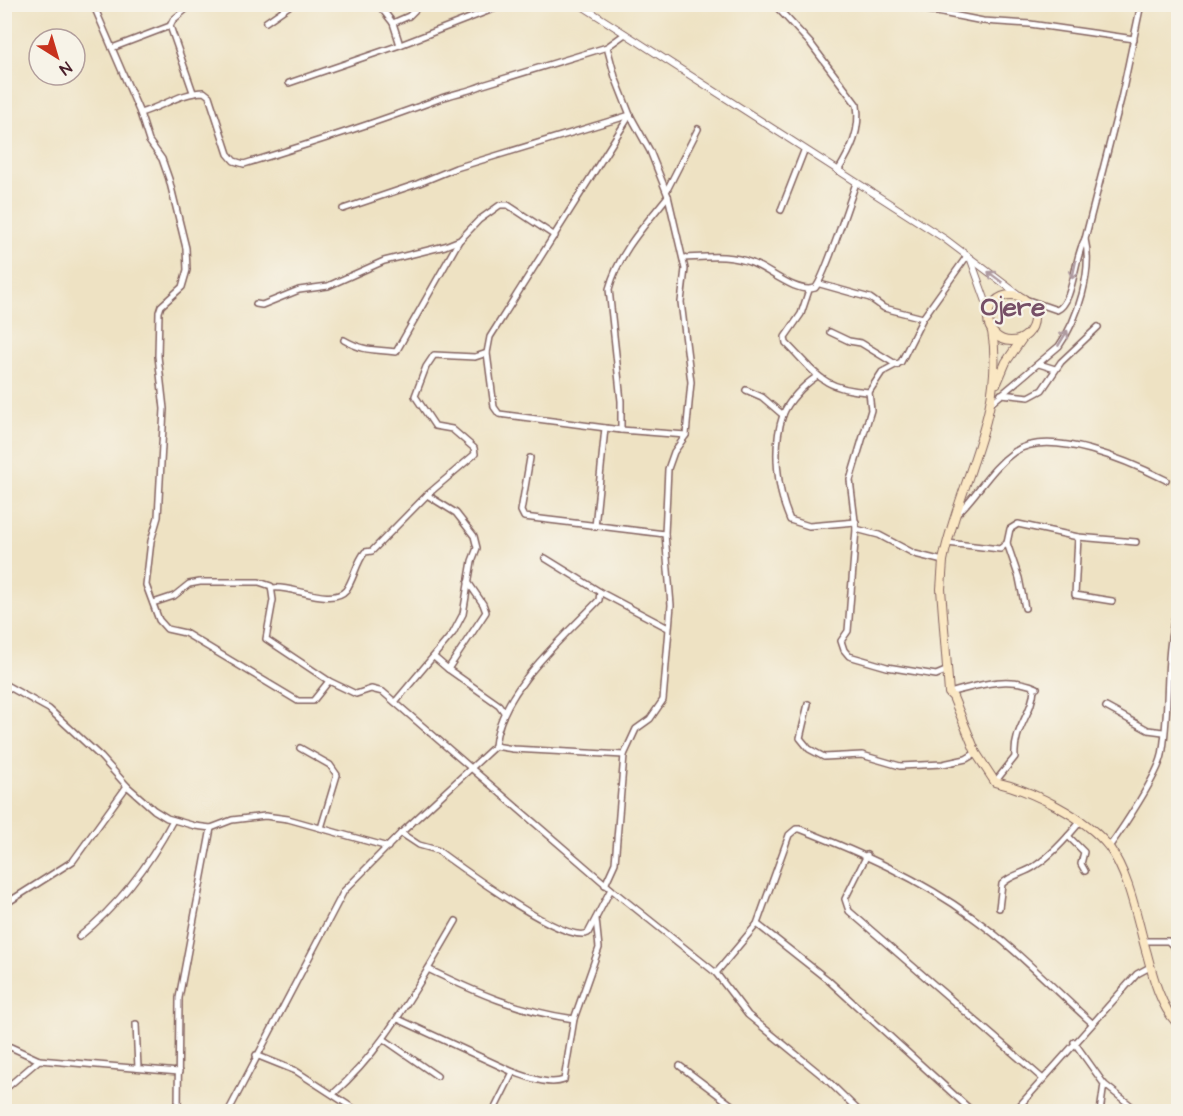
<svg xmlns="http://www.w3.org/2000/svg" width="1183" height="1116" font-family="'Architects Daughter',sans-serif">
<rect width="100%" height="100%" fill="#f7f3e8"/>
<filter id="ink" filterUnits="userSpaceOnUse"><feTurbulence type="fractalNoise" baseFrequency=".0167" numOctaves="2"/><feDisplacementMap in="SourceGraphic" scale="12" xChannelSelector="R" yChannelSelector="G"/><feConvolveMatrix kernelMatrix="1 2 1 2 8 2 1 2 1" color-interpolation-filters="sRGB"/></filter>
<filter id="wash" filterUnits="userSpaceOnUse"><feTurbulence type="fractalNoise" baseFrequency=".008" numOctaves="4" result="noise"/><feDisplacementMap in="SourceGraphic" scale="24" xChannelSelector="R" yChannelSelector="G"/><feGaussianBlur stdDeviation="1.35" result="paint"/><feColorMatrix in="noise" values="0 0 0 0 0 0 0 0 0 0 0 0 0 0 0 0 0 1.4 0 .05"/><feComposite in="paint" operator="in"/></filter>
<g filter="url(#wash)">
<rect width="100%" height="100%" fill="#eee2c3"/>
</g>
<g filter="url(#ink)">
<g fill="none" stroke-linecap="round" stroke-linejoin="round">
<g stroke="#836360" stroke-width="8">
<g id="minor">
<path d="M 93,4 L 140,113 L 149,141 L 162,159 L 169,179 L 186,248 L 187,270 L 182,287 L 161,306 L 159,312 L 158,356 L 164,409 L 158,517 L 151,541 L 146,585 L 159,620 L 167,629 L 185,633 L 298,701 L 313,701 L 329,681 L 356,694 L 371,689 L 383,692 L 611,889 L 716,973 L 748,1015 L 825,1078 L 860,1112"/>
<path d="M 192,4 L 173,20 L 170,26 L 193,92"/>
<path d="M 378,4 L 393,23 L 400,45"/>
<path d="M 774,4 L 811,44 L 857,105 C 861,130 851,150 838,171"/>
<path d="M 896,4 L 983,21 L 1030,24 L 1134,39"/>
<path d="M 266,22 L 292,4"/>
<path d="M 393,23 L 409,16 L 421,4"/>
<path d="M 112,48 L 170,26"/>
<path d="M 289,83 L 400,45 L 506,4"/>
<path d="M 140,113 C 161,107 183,92 204,92 L 209,96 L 228,154 L 234,161 L 244,164 C 310,144 375,123 439,99 C 454,93 468,92 483,85 L 607,47 L 625,34"/>
<path d="M 630,115 L 490,337 L 487,353 L 494,407 L 499,414 L 621,430 L 686,435"/>
<path d="M 667,190 L 698,129"/>
<path d="M 343,209 L 417,184 L 456,168 L 630,115"/>
<path d="M 781,210 L 804,151"/>
<path d="M 684,258 C 708,257 730,254 752,263 C 770,270 796,294 815,288 C 823,282 850,200 856,183"/>
<path d="M 820,284 L 870,298 L 884,308 L 923,318"/>
<path d="M 809,290 L 801,314 L 785,337 L 786,343 C 817,374 821,389 869,392"/>
<path d="M 1025,299 L 1057,310 C 1074,303 1074,256 1085,239 L 1121,99 L 1141,4"/>
<path d="M 256,304 L 262,305 L 299,290 L 328,286 L 384,261 L 445,246 L 460,240 L 479,220 L 500,205 L 508,205 L 555,236"/>
<path d="M 830,332 L 849,341 L 861,343 L 897,365"/>
<path d="M 344,340 C 365,352 374,349 396,352 L 459,241"/>
<path d="M 1039,364 L 1055,369"/>
<path d="M 816,377 C 804,385 788,401 783,415 C 772,447 777,490 790,520 L 809,526 L 856,522"/>
<path d="M 746,390 L 762,397 L 783,415"/>
<path d="M 1001,394 L 1029,397 L 1042,390 L 1061,362 L 1098,327"/>
<path d="M 989,405 L 1059,346 C 1078,319 1093,271 1085,239"/>
<path d="M 621,430 L 621,401 L 609,289 C 619,252 645,225 668,196"/>
<path d="M 530,458 L 521,511 L 524,517 L 665,534"/>
<path d="M 958,513 C 978,494 990,469 1014,452 C 1051,427 1130,462 1166,480"/>
<path d="M 595,527 L 605,428"/>
<path d="M 856,529 L 879,535 L 915,554 L 943,561"/>
<path d="M 1078,537 L 1075,595 L 1112,601"/>
<path d="M 947,543 L 1000,549 L 1007,543 L 1010,529 L 1018,524 L 1078,537 L 1136,542"/>
<path d="M 1007,543 L 1019,578 L 1025,608"/>
<path d="M 468,582 L 483,604 L 486,612 L 448,669 L 499,705 L 504,712"/>
<path d="M 273,588 C 291,585 332,607 346,590 C 354,579 356,563 365,552 L 372,551 L 427,495 L 475,454 L 474,448 L 452,429 L 435,426 L 415,396 L 426,367 L 434,355 L 475,357 L 487,353"/>
<path d="M 600,592 L 668,628"/>
<path d="M 153,603 L 174,596 L 189,584 L 200,582 L 259,582 L 271,586 L 273,600 L 266,639 L 329,681"/>
<path d="M 434,657 L 448,669"/>
<path d="M 948,670 L 936,675 L 887,667 L 849,656 L 844,650 L 841,641 L 848,631 L 856,529 L 850,480 L 871,410 L 869,392 L 882,372 L 901,362 L 923,318 L 967,256"/>
<path d="M 4,684 L 49,709 L 101,757 L 127,786 L 154,810 L 167,818 L 195,826 L 211,828 L 232,820 L 265,816 L 288,819 L 388,847"/>
<path d="M 949,693 C 979,685 1007,675 1037,688 L 1034,688 C 1033,714 1013,728 1015,757 L 995,782"/>
<path d="M 395,702 L 453,633 L 463,614 L 472,561 L 477,548 L 474,536 L 456,513 L 427,495"/>
<path d="M 808,704 L 800,738 L 809,749 L 824,757 L 862,755 L 900,766 L 943,764 L 966,759 L 976,753"/>
<path d="M 1106,707 L 1148,730 L 1163,732"/>
<path d="M 495,746 C 500,691 562,639 599,600 L 600,592 L 545,558"/>
<path d="M 300,748 L 330,765 L 337,775 L 321,828"/>
<path d="M 401,833 L 419,845 L 437,850 C 459,866 565,945 588,933 L 611,889"/>
<path d="M 1068,836 L 1084,852 L 1081,864 L 1085,871"/>
<path d="M 1109,847 C 1122,829 1158,775 1162,755 C 1171,705 1163,657 1178,605"/>
<path d="M 867,855 L 845,899 L 849,911 L 1043,1079"/>
<path d="M 605,885 L 615,863 L 624,755 L 636,729 L 650,719 L 663,700 L 671,605 L 665,534 L 668,469 L 674,452 L 686,435 L 691,382 L 681,302 L 685,269 L 668,196 L 650,151 L 630,115 L 615,77 L 607,47"/>
<path d="M 10,901 L 73,861 L 127,786"/>
<path d="M 999,908 L 1002,884 C 1012,874 1024,874 1035,866 C 1052,855 1067,838 1080,822"/>
<path d="M 757,924 L 789,835 L 796,829 L 800,829 C 861,853 919,878 972,917 C 1014,947 1053,988 1092,1023"/>
<path d="M 79,937 C 120,904 149,866 173,820"/>
<path d="M 1143,941 L 1168,941 L 1178,951"/>
<path d="M 428,969 L 456,921"/>
<path d="M 716,973 L 757,924 L 828,980 L 973,1112"/>
<path d="M 398,1019 L 513,1072"/>
<path d="M 136,1024 L 138,1068"/>
<path d="M 385,1040 L 437,1076"/>
<path d="M 1074,1042 L 1104,1084 L 1139,1112"/>
<path d="M 4,1044 L 39,1060"/>
<path d="M 256,1055 L 296,1071 L 359,1112"/>
<path d="M 680,1066 L 741,1112"/>
<path d="M 4,1090 L 39,1060 L 179,1072"/>
<path d="M 333,1094 C 374,1058 400,1015 428,969 C 477,993 518,1011 574,1019"/>
<path d="M 178,1112 L 179,998 L 211,828"/>
<path d="M 228,1112 L 344,891 L 401,833 L 495,746 L 513,749 L 624,755"/>
<path d="M 493,1112 L 513,1072 C 528,1077 549,1086 564,1080 L 574,1019 L 599,948 L 596,919"/>
<path d="M 1014,1112 L 1137,974 L 1150,967"/>
<path d="M 1100,1112 L 1104,1084"/>
</g>
</g>
<g stroke="#836360" stroke-width="8">
<g id="tertiary">
<path d="M 579,4 L 945,239 L 1019,295"/>
<path d="M 971,260 L 989,310"/>
</g>
</g>
<g stroke="#836360" stroke-width="10">
<g id="secondary">
<circle cx="1011" cy="318" r="23"/>
<path d="M 992,331 C 1006,411 958,485 943,561 L 941,589 L 949,693 L 953,697 L 976,753 L 995,782 C 1031,790 1086,817 1109,847 C 1130,876 1137,920 1147,954 C 1153,977 1161,1008 1178,1024"/>
<path d="M 997,383 L 1006,362 L 1022,339"/>
</g>
</g>
<use href="#minor" stroke="#fff" stroke-width="5"/>
<use href="#tertiary" stroke="#fff" stroke-width="6"/>
<use href="#secondary" stroke="#fae7c3" stroke-width="8"/>
</g>
<defs><path id="oneway-shaft" d="M-6 0H5M1.5-3L5.5 0L1.5 3" fill="none" stroke-width="1.6" stroke-linecap="round" stroke-linejoin="round" transform="scale(1.5)"/></defs>
<g stroke="#ae9aa0">
<use href="#oneway-shaft" transform="translate(1074 270) rotate(102)"/>
<use href="#oneway-shaft" transform="translate(995 277) rotate(-143)"/>
<use href="#oneway-shaft" transform="translate(1063 338) rotate(-59)"/>
</g>
</g>
<g text-anchor="middle" stroke-width="4.5" stroke-linejoin="round" paint-order="stroke">
<g font-size="26" font-weight="bold" fill="#764f66" stroke="#f7f3e8">
<text x="1013" y="315">Ojere</text>
</g>
</g>
<rect width="1183" height="1116" fill="none" stroke="#f7f3e8" stroke-width="24"/>
<g transform="translate(57 57) rotate(143)"><circle r="28" fill="#f7f3e8" stroke="#b29e9c" stroke-width="1.5"/>
<path d="M0-4.5L10 22L0 15L-10 22Z" fill="#c8321e"/>
<text y="-9" font-size="16" font-weight="bold" text-anchor="middle" fill="#4a1f2b">N</text>
</g>
</svg>
